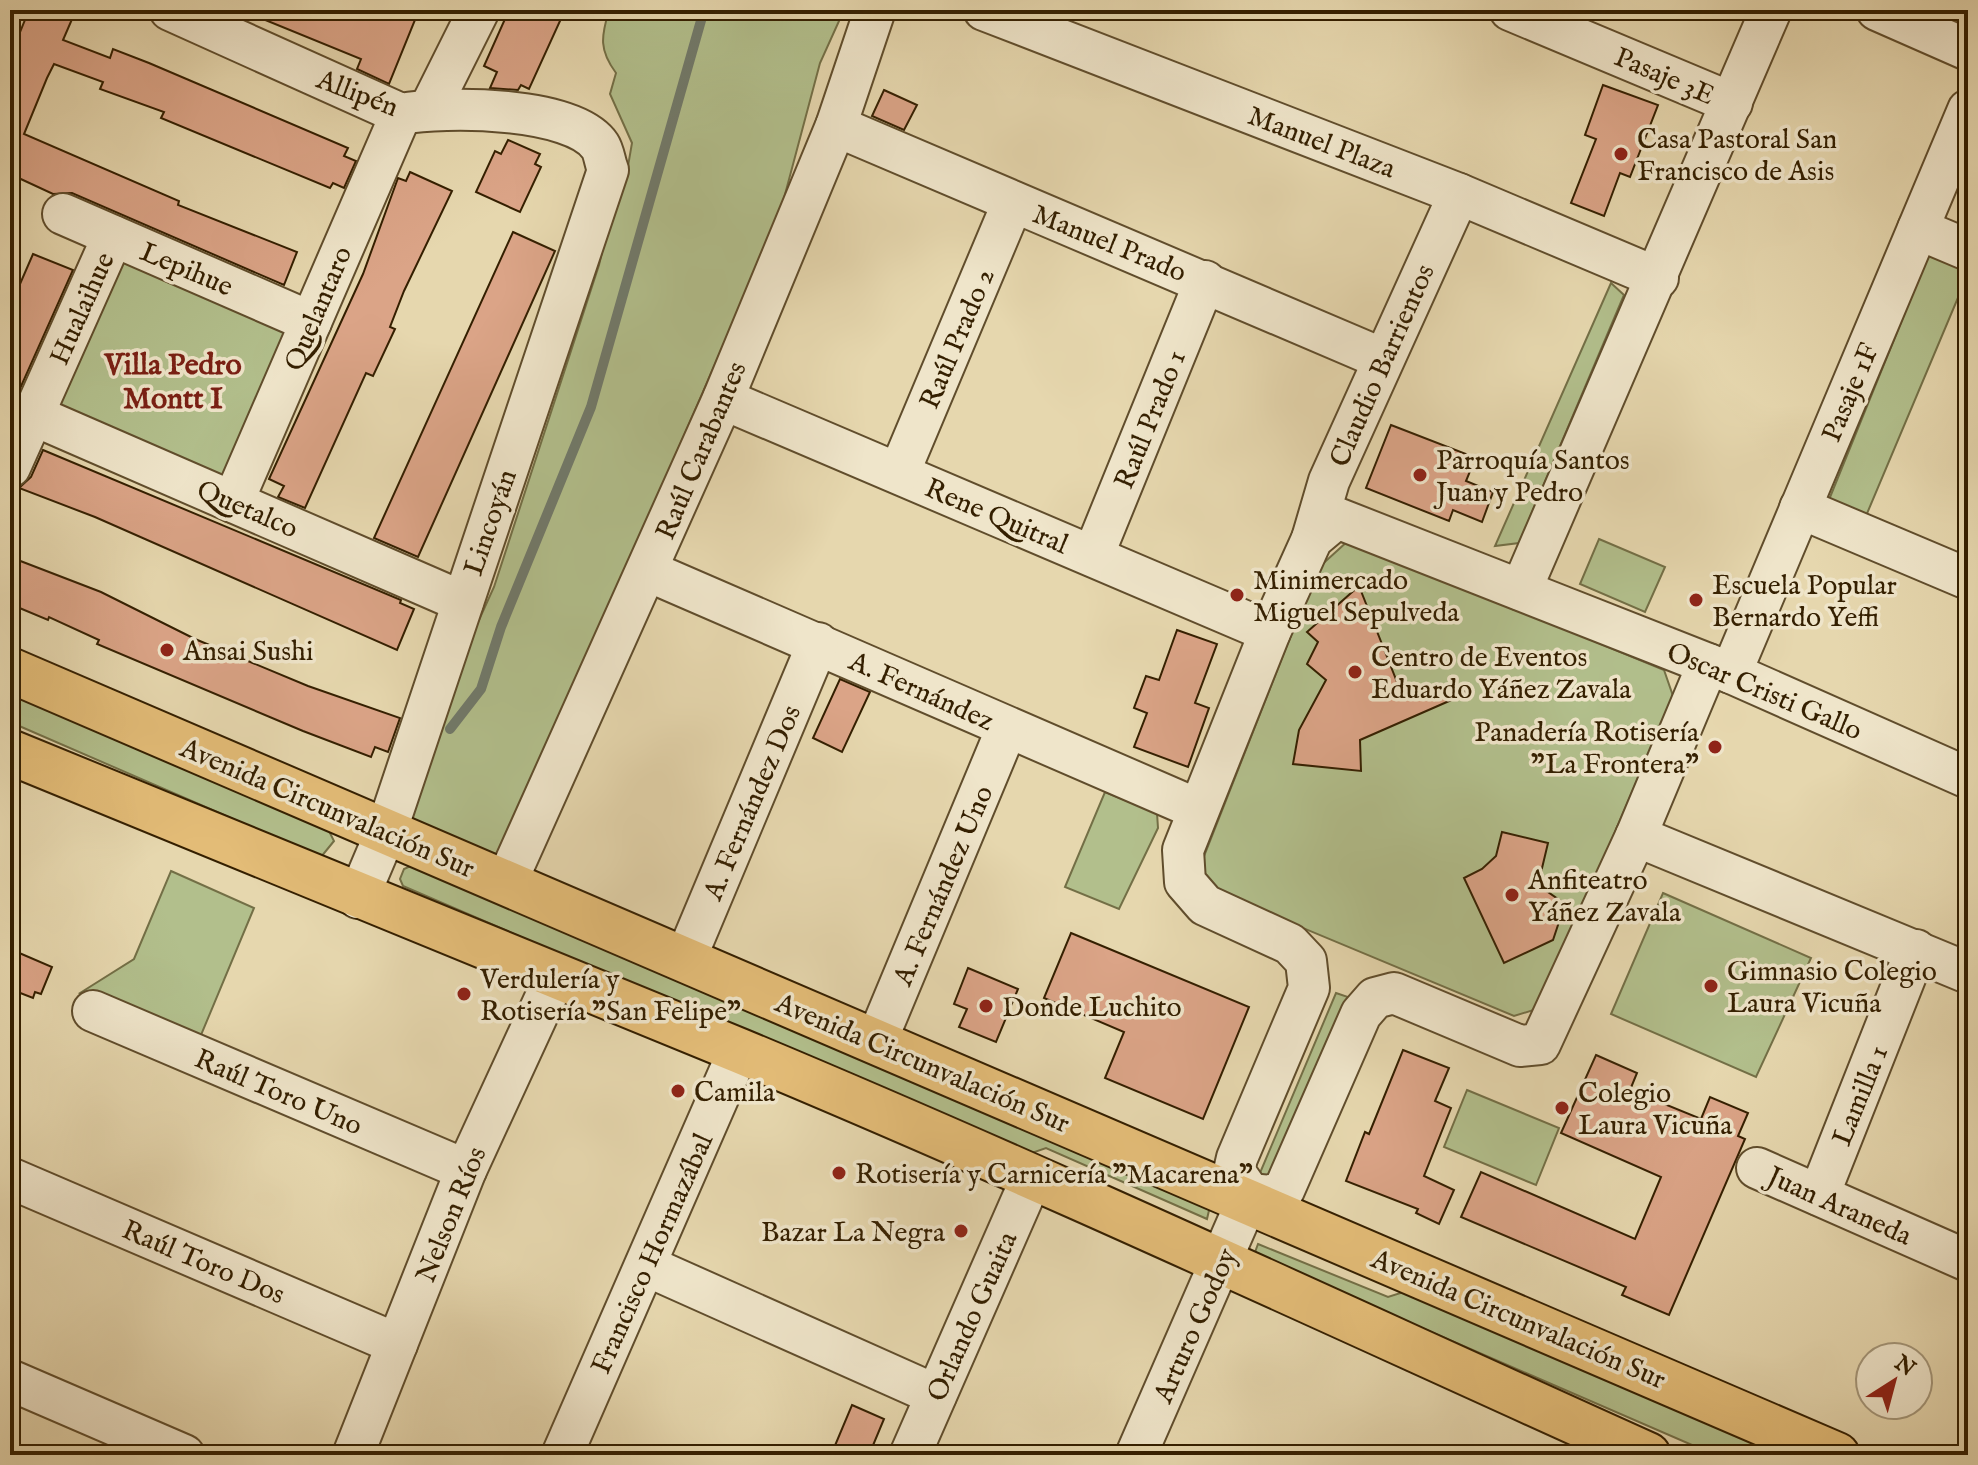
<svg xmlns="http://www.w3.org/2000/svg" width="1978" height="1465" font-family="'IM FELL English',serif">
<rect width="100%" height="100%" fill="#e6d7ae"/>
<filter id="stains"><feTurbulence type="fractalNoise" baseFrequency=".0025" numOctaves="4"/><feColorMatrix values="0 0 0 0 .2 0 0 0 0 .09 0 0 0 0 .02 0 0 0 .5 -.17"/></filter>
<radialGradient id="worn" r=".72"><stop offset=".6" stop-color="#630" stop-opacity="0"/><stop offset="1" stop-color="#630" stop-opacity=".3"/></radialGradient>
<g fill="#b2bf8c" stroke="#736f46" stroke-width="2">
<path d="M 609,10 L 844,10 L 820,63 L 779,217 L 499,861 L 400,820 L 459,664 L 494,587 L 599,265 L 614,201 L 627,172 L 632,143 L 610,94 L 616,73 C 599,50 601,37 609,10 Z"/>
<path d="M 1930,251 L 1968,267 L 1968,274 L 1863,523 L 1826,507 Z"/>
<path d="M 131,255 L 294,323 L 226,479 L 56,408 L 118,261 Z"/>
<path d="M 1611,283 L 1624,295 L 1519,543 L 1495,546 Z"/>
<path d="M 1599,539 L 1665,567 L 1645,612 L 1580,584 Z"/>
<path d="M 1349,540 L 1664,670 L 1673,696 L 1540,1008 L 1514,1016 L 1207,888 L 1199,869 L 1317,569 Z"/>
<path d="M 10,691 L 328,829 L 334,841 L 321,857 L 10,722 Z"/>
<path d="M 1105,792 L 1157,813 L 1158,828 L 1119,909 L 1065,887 Z"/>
<path d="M 417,863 L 1210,1206 L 1207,1219 L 1046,1148 L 1026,1155 L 403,886 L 400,879 L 404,869 Z"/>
<path d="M 171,871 L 254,908 L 196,1047 L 80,993 L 134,959 Z"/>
<path d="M 1663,893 L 1811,958 L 1756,1077 L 1611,1014 Z"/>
<path d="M 1336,993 L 1348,997 L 1268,1185 L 1257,1180 Z"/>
<path d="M 1467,1090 L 1559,1128 L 1536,1185 L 1444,1147 Z"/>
<path d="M 1258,1244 L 1388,1297 L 1413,1289 L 1791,1455 L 1715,1455 L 1254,1255 Z"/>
</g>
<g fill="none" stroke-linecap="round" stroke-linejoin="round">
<path stroke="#717a6b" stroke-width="10" d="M 450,729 L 481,689 L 501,627 L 591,407 L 704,10"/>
</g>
<g fill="#dba487" stroke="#341f00" stroke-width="2">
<path d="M 29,10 L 76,10 L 63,40 L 110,58 L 113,49 L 149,63 L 348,148 L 344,156 L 356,161 L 344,188 L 333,183 L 330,188 L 161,118 L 164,112 L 100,89 L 103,82 L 54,64 L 47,78 L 24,134 L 179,201 L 178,205 L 297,252 L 284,285 L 72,193 L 53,194 L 10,174 L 10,57 Z"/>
<path d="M 241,10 L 419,10 L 389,84 L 357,69 L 361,59 Z"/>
<path d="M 509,10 L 565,10 L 529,89 L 521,85 L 518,90 L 490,88 L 497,72 L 484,66 Z"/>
<path d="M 1603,85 L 1658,105 L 1630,177 L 1620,173 L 1604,216 L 1571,203 L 1596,139 L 1585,135 Z"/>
<path d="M 884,90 L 917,105 L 904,130 L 872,116 Z"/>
<path d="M 508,140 L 540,154 L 535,164 L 541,167 L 520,212 L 476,192 L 495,151 L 501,154 Z"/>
<path d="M 410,172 L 452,191 L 404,291 L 390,327 L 395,329 L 373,376 L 366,373 L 305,508 L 278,497 L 284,486 L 269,479 L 363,274 L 398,178 L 406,181 Z"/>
<path d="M 513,232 L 555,251 L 418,557 L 374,538 Z"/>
<path d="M 33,254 L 73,270 L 10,411 L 10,307 Z"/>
<path d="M 1391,425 L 1466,454 L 1462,463 L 1471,469 L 1466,481 L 1493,492 L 1482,522 L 1453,510 L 1449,521 L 1366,488 Z"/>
<path d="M 43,450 L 401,600 L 400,603 L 414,609 L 397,650 L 95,517 L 19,488 L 31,477 Z"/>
<path d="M 10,557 L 101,592 L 195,639 L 308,686 L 400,718 L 388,752 L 375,747 L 371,757 L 303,731 L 97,644 L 99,640 L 49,617 L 48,620 L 10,604 Z"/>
<path d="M 1359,586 L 1401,692 L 1472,691 L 1360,740 L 1361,771 L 1293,764 L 1299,730 L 1326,680 L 1307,664 L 1318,642 L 1307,632 Z"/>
<path d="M 1177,630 L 1217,644 L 1195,703 L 1209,708 L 1188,767 L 1134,747 L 1147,713 L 1134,708 L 1146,676 L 1159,680 Z"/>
<path d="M 840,679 L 870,692 L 842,752 L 813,738 Z"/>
<path d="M 1502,832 L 1548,843 L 1538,885 L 1565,904 L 1553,940 L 1504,963 L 1464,878 L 1482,869 L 1496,856 Z"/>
<path d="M 1071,933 L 1249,1007 L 1203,1119 L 1105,1078 L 1124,1032 L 1044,998 Z"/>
<path d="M 10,949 L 52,967 L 41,994 L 35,992 L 33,998 L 10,989 Z"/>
<path d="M 968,968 L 1018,989 L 996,1042 L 959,1027 L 967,1009 L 954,1004 Z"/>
<path d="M 1403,1050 L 1449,1068 L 1435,1101 L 1451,1108 L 1424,1176 L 1454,1190 L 1439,1224 L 1416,1213 L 1418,1209 L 1346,1181 L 1365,1132 L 1369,1134 Z"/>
<path d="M 1596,1055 L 1637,1073 L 1630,1090 L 1701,1119 L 1710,1097 L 1748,1113 L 1738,1136 L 1745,1139 L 1669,1315 L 1622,1295 L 1626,1287 L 1461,1217 L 1481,1172 L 1635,1239 L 1661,1177 L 1561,1133 Z"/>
<path d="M 852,1405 L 884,1419 L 869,1455 L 831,1455 Z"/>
</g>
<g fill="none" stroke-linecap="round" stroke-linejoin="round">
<g stroke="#604d2c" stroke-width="44">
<g id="minor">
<path d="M 170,10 L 401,114 C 444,106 573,106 600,146 C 604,152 605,163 608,170 L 386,832 L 358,898"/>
<path d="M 984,10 L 1459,194 L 1658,278"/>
<path d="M 1510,10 L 1732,103"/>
<path d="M 1877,10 L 1968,50"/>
<path d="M 430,108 L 479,10"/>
<path d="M 836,126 L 1383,359"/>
<path d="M 63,214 L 311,322"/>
<path d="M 1918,229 L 1968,250"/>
<path d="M 723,399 L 1270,632"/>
<path d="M 33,415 L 463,602"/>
<path d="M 10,467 L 113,236"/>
<path d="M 899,473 L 1013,202"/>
<path d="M 233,502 L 401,114"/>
<path d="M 1800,508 L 1968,579"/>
<path d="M 1312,539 L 1329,481 L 1459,194"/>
<path d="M 1093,556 L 1205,281"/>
<path d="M 648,571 L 1197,809"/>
<path d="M 1521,590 L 1771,10"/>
<path d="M 1731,673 L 1968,110"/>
<path d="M 1636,836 L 1968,973"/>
<path d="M 506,883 L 723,399 L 836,126 L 875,10"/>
<path d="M 685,960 L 818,643"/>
<path d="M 93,1011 L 466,1170"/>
<path d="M 876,1042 L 1007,728"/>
<path d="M 1757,1168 L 1968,1261"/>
<path d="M 10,1178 L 397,1344"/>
<path d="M 1250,1194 L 1234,1171 L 1237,1158 L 1309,988 L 1306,961 L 1290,944 L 1205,905 L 1185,882 L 1183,850 L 1270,632 L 1312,539 L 1337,518 L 1731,673 L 1968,778"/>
<path d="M 1250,1194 L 1270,1196 L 1284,1190 L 1361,1014 L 1375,998 L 1394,993 L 1520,1046 L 1540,1044 L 1636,836 L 1708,664"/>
<path d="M 1819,1195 L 1916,950"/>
<path d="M 647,1266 L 936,1395"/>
<path d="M 10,1380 L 184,1455"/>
<path d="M 353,1455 L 466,1170 L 555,977"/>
<path d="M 562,1455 L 739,1050"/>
<path d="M 910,1455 L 1032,1177"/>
<path d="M 1136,1455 L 1250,1194"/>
</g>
</g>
<g stroke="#341f00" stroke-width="48">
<g id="major">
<path d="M 10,670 L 1837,1455"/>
<path d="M 10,752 C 252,853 497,949 740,1051 C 1045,1178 1346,1319 1648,1455"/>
</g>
</g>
<use href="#minor" stroke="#efe5ca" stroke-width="40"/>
<use href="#major" stroke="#e3bc77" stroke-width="44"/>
</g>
<g fill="#8f2418" stroke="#efe5ca" stroke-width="3">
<circle cx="1621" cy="154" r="8"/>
<circle cx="1420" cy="475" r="8"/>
<circle cx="1237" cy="595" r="8"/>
<circle cx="1696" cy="600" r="8"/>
<circle cx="167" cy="650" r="8"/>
<circle cx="1355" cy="672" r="8"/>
<circle cx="1715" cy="747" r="8"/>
<circle cx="1512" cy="895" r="8"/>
<circle cx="1711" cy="986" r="8"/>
<circle cx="464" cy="994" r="8"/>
<circle cx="986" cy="1006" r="8"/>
<circle cx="678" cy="1091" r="8"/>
<circle cx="1562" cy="1108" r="8"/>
<circle cx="839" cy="1173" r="8"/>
<circle cx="961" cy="1231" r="8"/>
</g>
<g text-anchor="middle" stroke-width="7" stroke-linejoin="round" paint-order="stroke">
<g font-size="28" fill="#341f00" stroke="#efe5ca">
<text transform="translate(1665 75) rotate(23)" y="10">Pasaje 3E</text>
<text transform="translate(358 92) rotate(21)" y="10">Allipén</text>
<text transform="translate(1322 141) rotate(21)" y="10">Manuel Plaza</text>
<text transform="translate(1110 242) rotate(22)" y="10">Manuel Prado</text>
<text transform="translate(187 268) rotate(23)" y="10">Lepihue</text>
<text transform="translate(81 308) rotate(-66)" y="10">Hualaihue</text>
<text transform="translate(317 308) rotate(-67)" y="10">Quelantaro</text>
<text transform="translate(956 338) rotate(-67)" y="10">Raúl Prado 2</text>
<text transform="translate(1381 365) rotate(-66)" y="10">Claudio Barrientos</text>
<text transform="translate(1849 392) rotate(-67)" y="10">Pasaje 1F</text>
<text transform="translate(1149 419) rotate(-68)" y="10">Raúl Prado 1</text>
<text transform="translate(700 450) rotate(-67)" y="10">Raúl Carabantes</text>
<text transform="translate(248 508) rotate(23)" y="10">Quetalco</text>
<text transform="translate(997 515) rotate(23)" y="10">Rene Quitral</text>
<text transform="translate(489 522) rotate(-71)" y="10">Lincoyán</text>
<text transform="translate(922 690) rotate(24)" y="10">A. Fernández</text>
<text transform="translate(1765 690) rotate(23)" y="10">Oscar Cristi Gallo</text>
<text transform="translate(751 802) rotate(-67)" y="10">A. Fernández Dos</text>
<text transform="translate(328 807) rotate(23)" y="10">Avenida Circunvalación Sur</text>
<text transform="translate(942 885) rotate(-67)" y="10">A. Fernández Uno</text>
<text transform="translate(923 1062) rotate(23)" y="10">Avenida Circunvalación Sur</text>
<text transform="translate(279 1091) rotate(23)" y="10">Raúl Toro Uno</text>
<text transform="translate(1859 1095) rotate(-68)" y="10">Lamilla 1</text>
<text transform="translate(1840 1205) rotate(24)" y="10">Juan Araneda</text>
<text transform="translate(450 1214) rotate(-68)" y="10">Nelson Ríos</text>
<text transform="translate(651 1253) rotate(-66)" y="10">Francisco Hormazábal</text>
<text transform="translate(204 1261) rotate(23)" y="10">Raúl Toro Dos</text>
<text transform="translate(971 1316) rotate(-66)" y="10">Orlando Guaita</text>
<text transform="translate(1519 1318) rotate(23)" y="10">Avenida Circunvalación Sur</text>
<text transform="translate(1194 1325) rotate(-66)" y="10">Arturo Godoy</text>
</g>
<g font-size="28" fill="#341f00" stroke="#efe5ca" text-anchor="start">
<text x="1637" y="148">Casa Pastoral San<tspan x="1637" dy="32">Francisco de Asis</tspan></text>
<text x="1436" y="469">Parroquía Santos<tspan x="1436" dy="32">Juan y Pedro</tspan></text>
<text x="1253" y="589">Minimercado<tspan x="1253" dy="32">Miguel Sepulveda</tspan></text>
<text x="1712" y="594">Escuela Popular<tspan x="1712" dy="32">Bernardo Yeffi</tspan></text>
<text x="183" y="660">Ansai Sushi</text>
<text x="1371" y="666">Centro de Eventos<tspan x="1371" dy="32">Eduardo Yáñez Zavala</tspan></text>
<text x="1699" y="741" text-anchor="end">Panadería Rotisería<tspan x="1699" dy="32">"La Frontera"</tspan></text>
<text x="1528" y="889">Anfiteatro<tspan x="1528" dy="32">Yáñez Zavala</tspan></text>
<text x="1727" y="980">Gimnasio Colegio<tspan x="1727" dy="32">Laura Vicuña</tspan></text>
<text x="480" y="988">Verdulería y<tspan x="480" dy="32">Rotisería "San Felipe"</tspan></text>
<text x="1002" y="1016">Donde Luchito</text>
<text x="694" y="1101">Camila</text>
<text x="1578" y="1102">Colegio<tspan x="1578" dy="32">Laura Vicuña</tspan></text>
<text x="855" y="1183">Rotisería y Carnicería "Macarena"</text>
<text x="945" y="1241" text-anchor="end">Bazar La Negra</text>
</g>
<g font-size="30" font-weight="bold" fill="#7a1f14" stroke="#efe5ca">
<text x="173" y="374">Villa Pedro<tspan x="173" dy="34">Montt I</tspan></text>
</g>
</g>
<rect width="1978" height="1465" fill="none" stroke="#e6d7ae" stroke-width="40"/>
<rect x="12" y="12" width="1954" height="1441" fill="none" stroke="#341f00" stroke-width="4"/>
<rect x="20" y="20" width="1938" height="1425" fill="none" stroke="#341f00" stroke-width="2"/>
<g transform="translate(1894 1381) rotate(36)"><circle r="38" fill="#efe5ca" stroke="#a49679" stroke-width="2"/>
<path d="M0-6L14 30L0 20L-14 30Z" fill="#8f2418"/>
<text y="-12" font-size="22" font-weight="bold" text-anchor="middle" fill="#341f00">N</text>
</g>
<rect width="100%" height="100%" filter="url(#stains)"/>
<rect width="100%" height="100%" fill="url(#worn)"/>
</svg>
